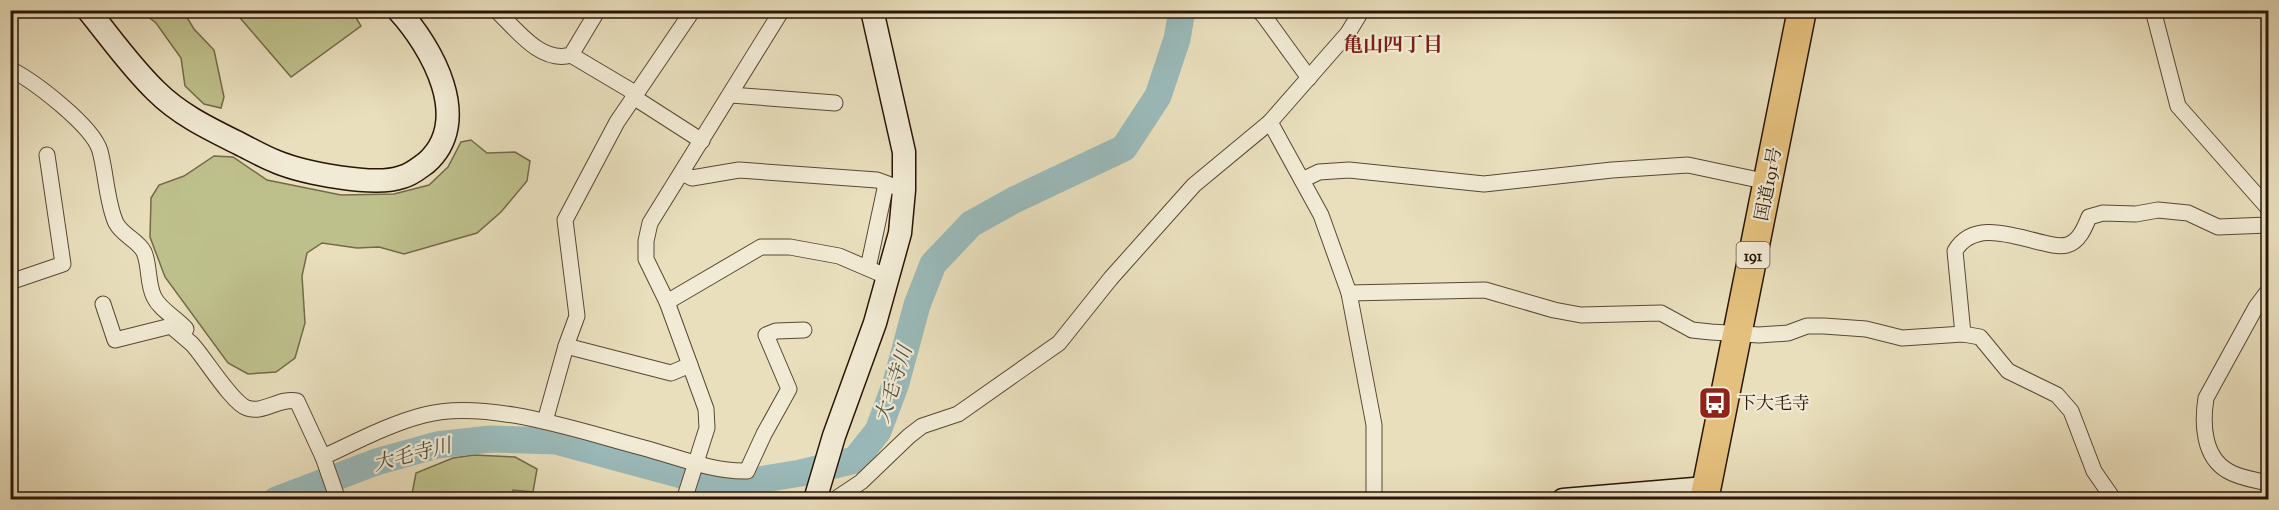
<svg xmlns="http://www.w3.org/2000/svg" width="2279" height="510" font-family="'Sorts Mill Goudy','Noto Serif JP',serif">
<rect width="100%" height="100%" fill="#e9dfbd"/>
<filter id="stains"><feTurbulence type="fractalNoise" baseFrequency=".00333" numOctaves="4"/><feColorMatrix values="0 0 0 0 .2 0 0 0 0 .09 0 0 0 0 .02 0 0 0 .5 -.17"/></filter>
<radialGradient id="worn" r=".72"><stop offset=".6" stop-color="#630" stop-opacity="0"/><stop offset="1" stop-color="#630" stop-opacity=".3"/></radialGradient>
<g fill="#bec08c" stroke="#736a48" stroke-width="1.5">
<path d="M 141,11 L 183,11 L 194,29 L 214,50 L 224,97 L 221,108 L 204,104 L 185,86 L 181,58 L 156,23 Z"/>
<path d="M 234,11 L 356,11 L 355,16 L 361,26 L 291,77 Z"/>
<path d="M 471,140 L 487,153 L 515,152 L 530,161 L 527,181 L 501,212 L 477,233 L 404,254 L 379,247 L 357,248 L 322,243 L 307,253 L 302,276 L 305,323 L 295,358 L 276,372 L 248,374 L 228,363 L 165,277 L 150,237 L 151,198 L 159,185 L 184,176 L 214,156 L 233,157 L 267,180 L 341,195 L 394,194 L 429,185 L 448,167 L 461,142 Z"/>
<path d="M 474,455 L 515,457 L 537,469 L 533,492 L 513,490 L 515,499 L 411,499 L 416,473 L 453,458 Z"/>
</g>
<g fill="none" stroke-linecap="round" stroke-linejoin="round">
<path stroke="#9ababa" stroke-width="27" d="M 276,500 L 376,462 L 437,445 L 490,439 L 556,441 L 722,486 L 801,473 L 855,460 L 878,431 L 896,383 L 917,305 L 933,264 L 971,224 L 1014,200 L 1124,148 L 1158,96 L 1177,39 L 1182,10"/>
<g stroke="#584833" stroke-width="17">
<g id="street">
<path d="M 496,10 C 516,29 541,64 571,55 L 598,10"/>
<path d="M 1258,10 L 1264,16 L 1309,78"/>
<path d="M 2153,10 L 2178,106 L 2268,208"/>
<path d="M 571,55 L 630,90 L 635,98 L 702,141"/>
<path d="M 10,69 C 34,81 93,126 100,151 C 106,173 107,204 116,223 C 123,236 138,240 144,252 C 150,266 147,283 154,297 C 160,310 177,318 186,329"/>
<path d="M 731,95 L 835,103"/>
<path d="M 1270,122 L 1321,215 L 1349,293 L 1374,425 L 1374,500"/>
<path d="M 682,173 L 692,178 L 739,170 L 877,180 L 904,190"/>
<path d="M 1302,180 L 1319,172 L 1349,170 L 1484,184 L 1612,170 L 1688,165 L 1768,182"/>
<path d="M 868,268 L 886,184"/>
<path d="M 10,282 L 63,264 L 47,155"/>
<path d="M 2268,291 L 2256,307 L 2206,398 C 2202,423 2203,457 2228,471 C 2239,478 2256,480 2268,483"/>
<path d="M 1349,293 L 1485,290 L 1554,310 L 1581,315 L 1661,313 L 1692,330 L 1711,332 L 1759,335 L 1788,333 L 1807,326 L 1824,326 L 1866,329 L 1902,338 L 1963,334 L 1980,337 L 2008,371 L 2057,395 L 2071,411 L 2094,471 L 2114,500"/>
<path d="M 667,302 L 761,247 L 790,247 L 839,256 L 888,277"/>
<path d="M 103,304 L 115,340 L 171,326 C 178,332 185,338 192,344 C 205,358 232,403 247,408 C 263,414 280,397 297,401 L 323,457 L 338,500"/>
<path d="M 1963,334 L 1955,251 C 1974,219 2015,237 2044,243 C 2051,245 2059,247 2067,245 C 2079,242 2085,227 2089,217 L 2103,213 L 2136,214 L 2158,210 L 2188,213 L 2218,227 L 2268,225"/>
<path d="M 566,346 L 671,373 L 690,365"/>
<path d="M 545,421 L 566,346 L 577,316 L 565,220 L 617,122 L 693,10"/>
<path d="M 323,457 C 356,442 389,424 424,415 C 487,398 582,432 644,448 C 677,457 713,472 747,471 L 764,434 L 789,389 L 766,335 L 776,331 L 804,330"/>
<path d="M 684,500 L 707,428 L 706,409 L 667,302 L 646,259 L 646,241 L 650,223 L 782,10"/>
<path d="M 834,500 L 861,482 L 909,436 L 922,426 L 958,414 L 1059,343 L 1111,278 L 1194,185 L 1270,122 L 1348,33 L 1362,10"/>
</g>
</g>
<g stroke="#281505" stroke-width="25">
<g id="secondary">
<path d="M 88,10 C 110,37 131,67 156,91 C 180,115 210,129 240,144 C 252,150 264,157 277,162 C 304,173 375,187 402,177 C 411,175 419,168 426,163 C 474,121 432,47 398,10"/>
<path d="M 815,500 L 834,436 L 875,323 L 900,233 L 904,190 L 904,152 L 872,10"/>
<path d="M 1563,500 L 1706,488"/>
</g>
</g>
<g stroke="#281505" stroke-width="31">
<path id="highway" d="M 1704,500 L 1802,10"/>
</g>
<use href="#street" stroke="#f1ead4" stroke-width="15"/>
<use href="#secondary" stroke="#f1ead4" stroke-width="22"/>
<use href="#highway" stroke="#e4c07e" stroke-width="28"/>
</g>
<defs>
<g id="bus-square" transform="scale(1.725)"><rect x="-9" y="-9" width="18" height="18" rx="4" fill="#8f2418" stroke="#f1ead4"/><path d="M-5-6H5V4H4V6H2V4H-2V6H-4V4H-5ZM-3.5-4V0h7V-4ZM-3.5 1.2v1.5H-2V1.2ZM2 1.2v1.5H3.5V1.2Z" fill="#fff"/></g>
</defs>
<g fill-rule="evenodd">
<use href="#bus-square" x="1715" y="403"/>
</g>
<g text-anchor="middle" stroke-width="4.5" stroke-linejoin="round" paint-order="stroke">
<rect fill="#f1ead4" stroke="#645543" stroke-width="1.5" x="1736.5" y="242" width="33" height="26" rx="4.5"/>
<g font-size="16" font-weight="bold" fill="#281505">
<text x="1753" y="261">191</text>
</g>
<g font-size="18" fill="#281505" stroke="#f1ead4">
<text transform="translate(1768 184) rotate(-79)" y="6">国道191号</text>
</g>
<g font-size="18" fill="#281505" stroke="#f1ead4" text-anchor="start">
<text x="1738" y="409">下大毛寺</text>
</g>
<g font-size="20" font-weight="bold" fill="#7a1f14" stroke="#f1ead4">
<text x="1393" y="51">亀山四丁目</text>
</g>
<g font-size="20" font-style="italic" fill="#504f44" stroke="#f1ead4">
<text transform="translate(893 384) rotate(-72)" y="7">大毛寺川</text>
<text transform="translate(412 454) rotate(-14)" y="7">大毛寺川</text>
</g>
</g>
<rect width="2279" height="510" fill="none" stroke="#e9dfbd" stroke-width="36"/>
<rect x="12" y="12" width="2255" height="486" fill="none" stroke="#281505" stroke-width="3"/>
<rect x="18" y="18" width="2243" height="474" fill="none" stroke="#281505" stroke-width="1.5"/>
<rect width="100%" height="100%" filter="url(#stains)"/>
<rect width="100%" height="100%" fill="url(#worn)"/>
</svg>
